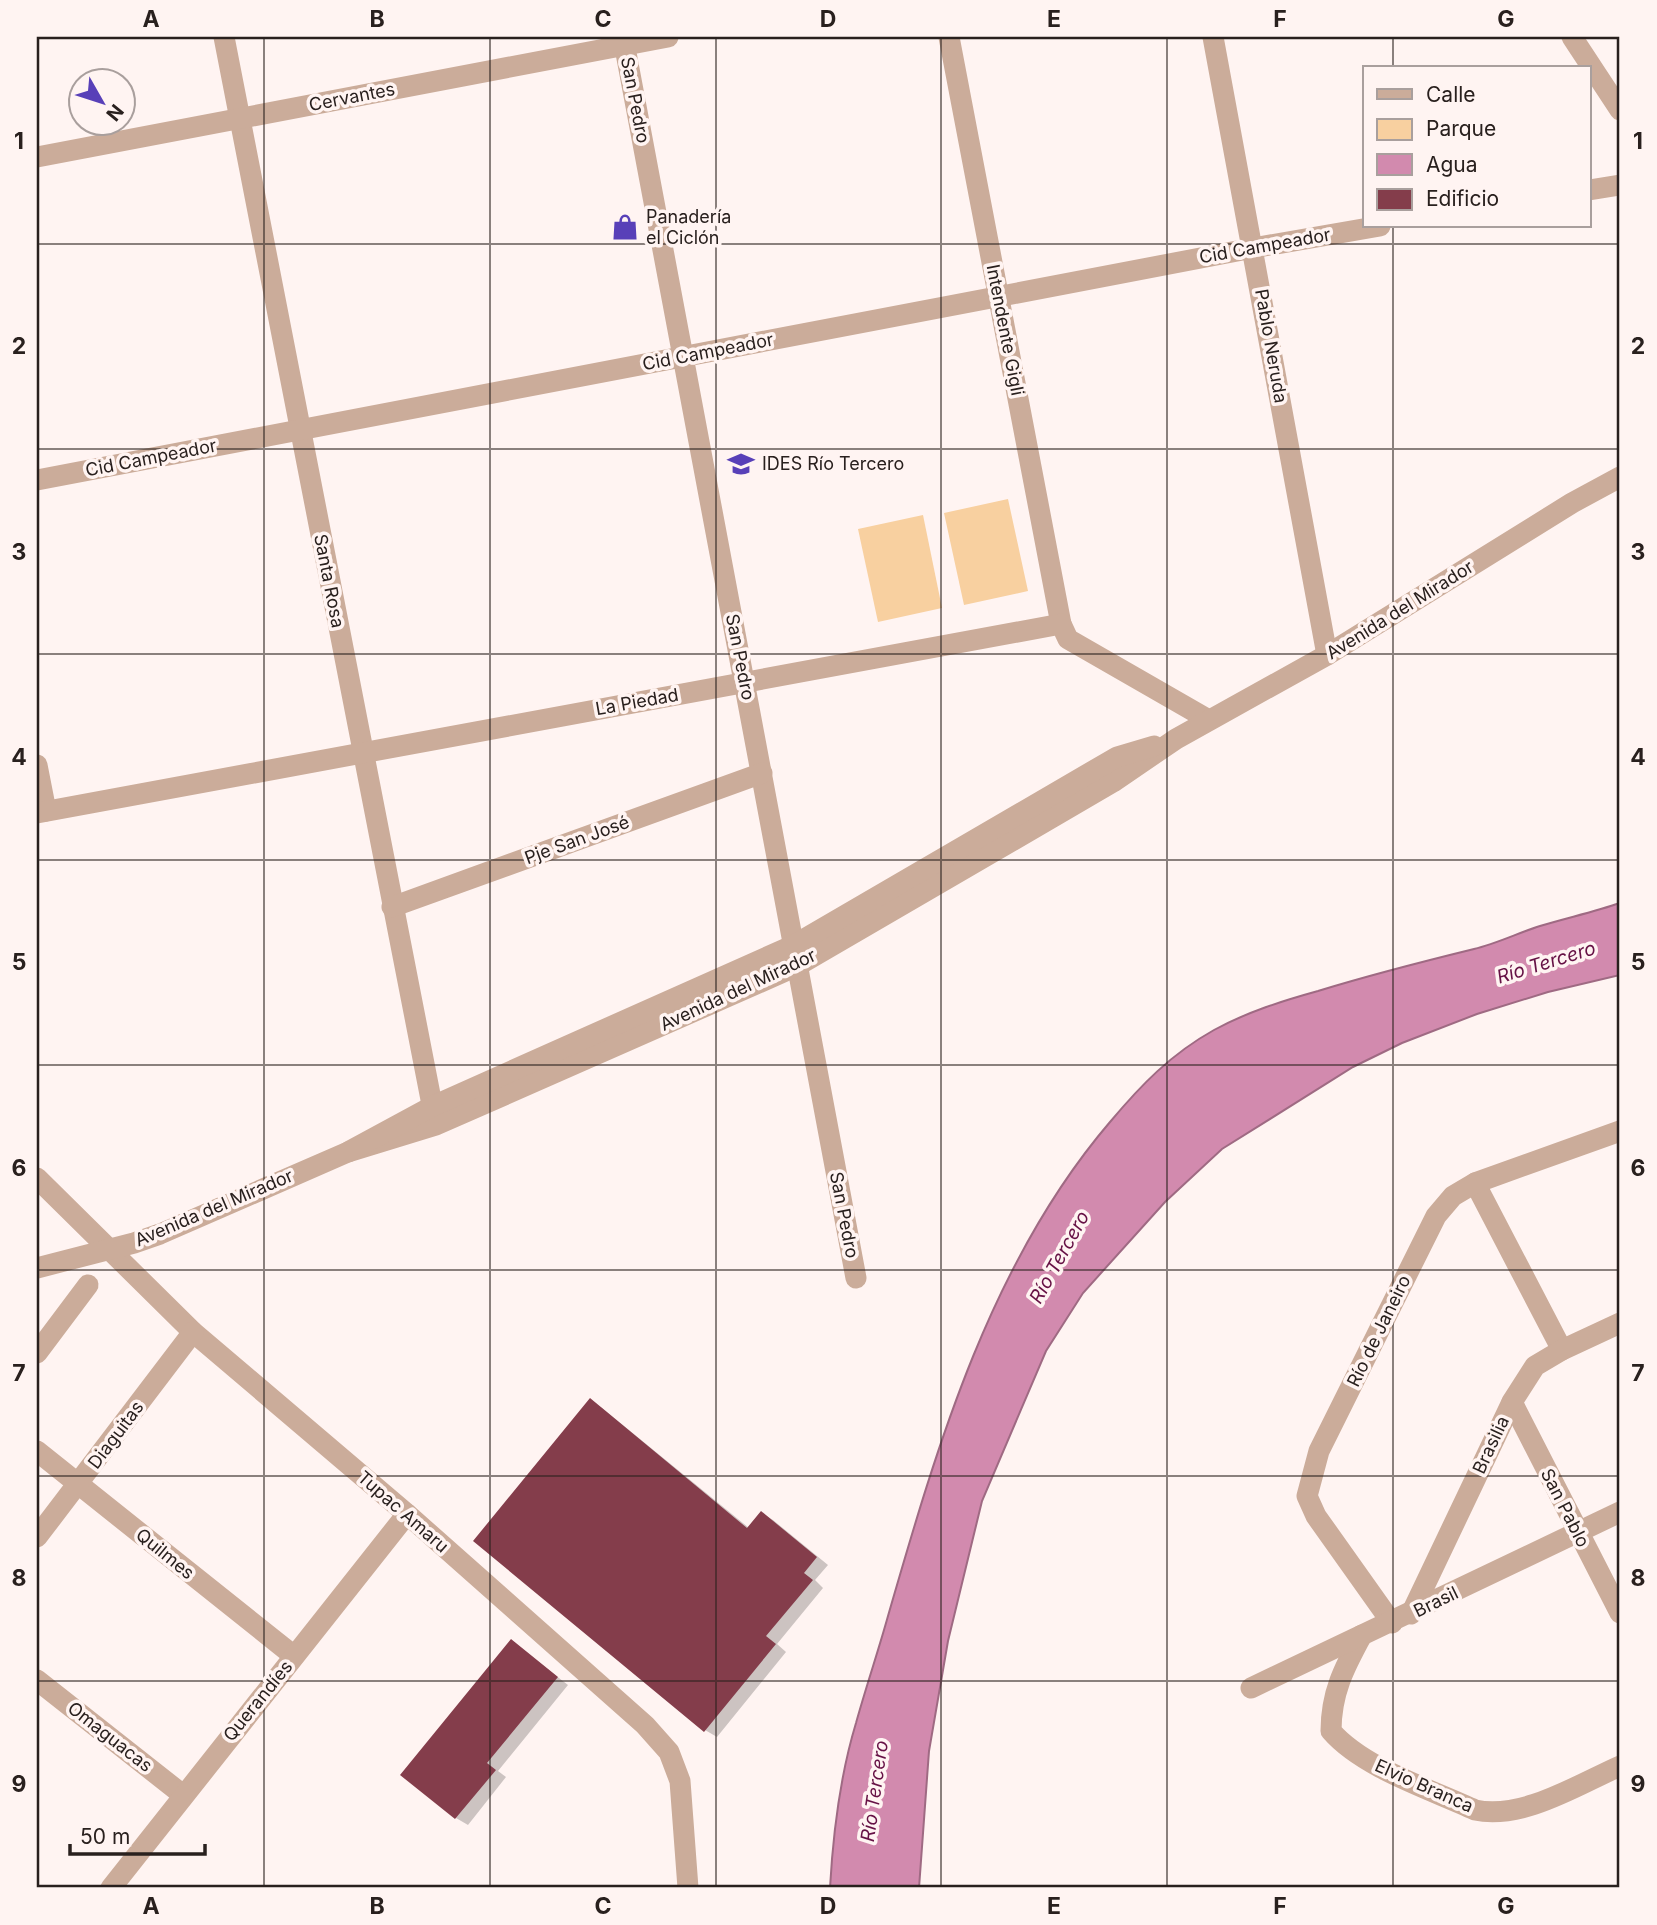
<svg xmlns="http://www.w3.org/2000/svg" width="1657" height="1925" font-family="Inter,sans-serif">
<rect width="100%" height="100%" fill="#fff4f2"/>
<g fill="#f8d0a0">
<path d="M 1008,499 L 1028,591 L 964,605 L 944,513 Z"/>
<path d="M 923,515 L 942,608 L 878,622 L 858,529 Z"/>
</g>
<path fill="#d28aae" stroke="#9f6a83" stroke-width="2" d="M 1620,903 L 1620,975 L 1548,992 L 1477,1014 L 1402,1043 L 1353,1067 L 1222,1149 L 1165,1202 L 1083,1293 L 1046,1351 L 982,1501 L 948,1641 L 929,1751 L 919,1888 L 830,1888 C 833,1833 840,1776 856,1723 C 866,1687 878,1652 888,1616 C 938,1443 991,1261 1110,1122 C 1141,1085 1171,1054 1214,1030 C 1247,1012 1282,1001 1318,991 C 1370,975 1421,962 1474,949 C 1496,944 1518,933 1540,926 C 1566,918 1594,912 1620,903 Z"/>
<g fill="#0003">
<path d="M 591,1401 L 602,1408 L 749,1528 L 761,1513 L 773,1520 L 828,1565 L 815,1580 L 823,1588 L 777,1644 L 786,1652 L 717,1737 L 705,1730 Z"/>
<path d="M 511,1641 L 568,1685 L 498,1771 L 506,1777 L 468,1825 L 456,1818 L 403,1775 Z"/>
</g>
<g fill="#843d4b">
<path d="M 590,1398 L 747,1528 L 761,1511 L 817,1557 L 804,1573 L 813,1580 L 766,1636 L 776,1644 L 704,1732 L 473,1541 Z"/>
<path d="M 511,1639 L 558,1677 L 487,1763 L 496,1770 L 455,1819 L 400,1775 Z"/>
</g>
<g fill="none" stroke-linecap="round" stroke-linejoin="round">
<g stroke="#cbac9a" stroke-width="21">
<path d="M 224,37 L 435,1120"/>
<path d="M 623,37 L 856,1278"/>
<path d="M 949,37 L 1061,624"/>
<path d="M 1213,37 L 1327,655"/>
<path d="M 1572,37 L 1620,110"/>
<path d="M 37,157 L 668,37"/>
<path d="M 1589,190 L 1620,185"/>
<path d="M 37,480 L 1253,248 L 1380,226"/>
<path d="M 37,765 L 46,811"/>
<path d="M 37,813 L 1061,624 L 1068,639 L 1209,720"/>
<path d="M 392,907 L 762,773"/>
<path d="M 348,1152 L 436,1125 L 797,966 L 1113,782 L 1176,739 L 1327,655 L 1572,503 L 1620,477"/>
<path d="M 37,1178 L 193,1332 L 407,1514 L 645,1725 L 669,1752 L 680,1781 L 688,1888"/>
<path d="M 1475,1183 L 1562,1350"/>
<path d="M 37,1268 L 134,1243 L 160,1234 L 348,1152 L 433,1106 L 794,945 L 1117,757 L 1154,746"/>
<path d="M 37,1353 L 88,1285"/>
<path d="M 1512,1402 L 1620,1613"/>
<path d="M 37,1451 L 294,1656"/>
<path d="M 37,1537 L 193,1332"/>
<path d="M 1411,1614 L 1512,1402 L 1535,1366 L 1562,1350 L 1620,1323"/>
<path d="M 1392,1623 L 1316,1516 L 1307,1496 L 1319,1451 L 1436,1216 L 1453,1196 L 1475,1183 L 1620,1131"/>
<path d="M 1362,1635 C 1344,1668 1331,1693 1331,1731 C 1363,1768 1430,1789 1475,1810 C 1523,1820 1577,1785 1620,1766"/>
<path d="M 37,1680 L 183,1795"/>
<path d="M 1251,1688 L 1620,1512"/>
<path d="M 111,1888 L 407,1514"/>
</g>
</g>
<path fill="none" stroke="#29201e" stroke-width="2" stroke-opacity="0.55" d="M 264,37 L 264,1888M 490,37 L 490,1888M 716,37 L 716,1888M 941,37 L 941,1888M 1167,37 L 1167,1888M 1393,37 L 1393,68M 1393,226 L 1393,1888M 37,244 L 1620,244M 37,449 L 1620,449M 37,654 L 1620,654M 37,860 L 1620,860M 37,1065 L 1620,1065M 37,1270 L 1620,1270M 37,1476 L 1620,1476M 37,1681 L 1620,1681"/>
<defs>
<g id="shop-bare" transform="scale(2.1)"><path d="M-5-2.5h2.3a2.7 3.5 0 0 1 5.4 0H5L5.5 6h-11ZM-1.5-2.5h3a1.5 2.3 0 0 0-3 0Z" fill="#5840b8" stroke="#fff4f2" stroke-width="2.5" paint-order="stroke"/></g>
<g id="university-bare" transform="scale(2.1)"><path d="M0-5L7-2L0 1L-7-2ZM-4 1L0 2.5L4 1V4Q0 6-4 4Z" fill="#5840b8" stroke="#fff4f2" stroke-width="2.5" paint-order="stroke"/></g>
</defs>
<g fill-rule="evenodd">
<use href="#shop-bare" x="625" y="227"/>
<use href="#university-bare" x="741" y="464"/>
</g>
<g text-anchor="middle" stroke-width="7" stroke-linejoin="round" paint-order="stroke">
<g font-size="18" fill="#29201e" stroke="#fff4f2">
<text transform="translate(352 97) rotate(-11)" y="6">Cervantes</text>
<text transform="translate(635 100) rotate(79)" y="6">San Pedro</text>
<text transform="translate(1265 246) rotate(-10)" y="6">Cid Campeador</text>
<text transform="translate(1005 330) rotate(79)" y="6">Intendente Gigli</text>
<text transform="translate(1271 346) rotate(80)" y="6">Pablo Neruda</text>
<text transform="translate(708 352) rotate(-11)" y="6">Cid Campeador</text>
<text transform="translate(151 458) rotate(-11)" y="6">Cid Campeador</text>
<text transform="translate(329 581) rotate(79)" y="6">Santa Rosa</text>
<text transform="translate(1400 610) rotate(-32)" y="6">Avenida del Mirador</text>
<text transform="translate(740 657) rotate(79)" y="6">San Pedro</text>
<text transform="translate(637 702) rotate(-10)" y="6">La Piedad</text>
<text transform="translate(577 840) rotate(-20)" y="6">Pje San José</text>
<text transform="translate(738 990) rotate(-25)" y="6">Avenida del Mirador</text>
<text transform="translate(214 1208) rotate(-23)" y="6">Avenida del Mirador</text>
<text transform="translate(844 1215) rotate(79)" y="6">San Pedro</text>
<text transform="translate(1379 1331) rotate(-64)" y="6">Río de Janeiro</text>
<text transform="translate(116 1435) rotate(-53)" y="6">Diaguitas</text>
<text transform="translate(1491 1445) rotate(-65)" y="6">Brasilia</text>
<text transform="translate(1565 1508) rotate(63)" y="6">San Pablo</text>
<text transform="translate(403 1512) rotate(41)" y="6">Tupac Amaru</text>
<text transform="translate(165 1554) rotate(39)" y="6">Quilmes</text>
<text transform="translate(1436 1602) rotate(-26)" y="6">Brasil</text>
<text transform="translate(258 1701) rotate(-51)" y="6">Querandíes</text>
<text transform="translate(110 1737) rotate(38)" y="6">Omaguacas</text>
<text transform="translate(1424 1786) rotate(24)" y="6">Elvio Branca</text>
</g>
<g font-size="18" fill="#29201e" stroke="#fff4f2" text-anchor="start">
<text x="646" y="223">Panadería<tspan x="646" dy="21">el Ciclón</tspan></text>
<text x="762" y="470">IDES Río Tercero</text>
</g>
<g font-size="19" font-style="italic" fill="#661145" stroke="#fff4f2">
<text transform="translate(1546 962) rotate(-17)" y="7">Río Tercero</text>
<text transform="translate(1059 1257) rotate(-61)" y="7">Río Tercero</text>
<text transform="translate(874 1791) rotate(-82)" y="7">Río Tercero</text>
</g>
</g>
<rect width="1657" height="1925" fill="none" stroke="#fff4f2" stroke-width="77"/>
<rect x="1363" y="66" width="228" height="161" fill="#fff4f2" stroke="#a99f9d" stroke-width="2"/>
<rect x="1377" y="89" width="35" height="10" fill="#cbac9a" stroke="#a99f9d" stroke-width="2"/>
<text x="1426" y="102" font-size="21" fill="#29201e">Calle</text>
<rect x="1377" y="119" width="35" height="21" fill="#f8d0a0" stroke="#a99f9d" stroke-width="2"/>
<text x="1426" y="136" font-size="21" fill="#29201e">Parque</text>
<rect x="1377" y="154" width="35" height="21" fill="#d28aae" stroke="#a99f9d" stroke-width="2"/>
<text x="1426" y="172" font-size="21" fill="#29201e">Agua</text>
<rect x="1377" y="189" width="35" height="21" fill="#843d4b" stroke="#a99f9d" stroke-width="2"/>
<text x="1426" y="206" font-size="21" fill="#29201e">Edificio</text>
<g transform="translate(102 102) rotate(129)"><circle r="33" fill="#fff4f2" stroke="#a99f9d" stroke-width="2"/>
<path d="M0-5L12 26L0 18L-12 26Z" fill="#5840b8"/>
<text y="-10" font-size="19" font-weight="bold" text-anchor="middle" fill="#29201e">N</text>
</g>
<path d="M70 1844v10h135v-10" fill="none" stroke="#29201e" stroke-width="3.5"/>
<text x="80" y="1844" font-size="21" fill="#29201e" stroke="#fff4f2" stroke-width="5" paint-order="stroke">50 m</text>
<rect x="38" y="38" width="1580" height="1848" fill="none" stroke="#29201e" stroke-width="2.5"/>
<g font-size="23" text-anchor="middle" font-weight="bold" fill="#29201e">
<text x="151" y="27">A</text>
<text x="377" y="27">B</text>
<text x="603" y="27">C</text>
<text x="828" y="27">D</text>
<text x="1054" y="27">E</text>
<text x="1280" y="27">F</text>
<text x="1506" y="27">G</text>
<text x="19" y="149">1</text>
<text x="1638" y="149">1</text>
<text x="19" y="354">2</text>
<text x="1638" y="354">2</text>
<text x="19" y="560">3</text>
<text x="1638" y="560">3</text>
<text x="19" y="765">4</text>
<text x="1638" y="765">4</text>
<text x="19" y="970">5</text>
<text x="1638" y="970">5</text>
<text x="19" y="1176">6</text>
<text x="1638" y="1176">6</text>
<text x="19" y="1381">7</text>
<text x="1638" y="1381">7</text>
<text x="19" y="1586">8</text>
<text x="1638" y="1586">8</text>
<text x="19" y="1792">9</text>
<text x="1638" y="1792">9</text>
<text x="151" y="1914">A</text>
<text x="377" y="1914">B</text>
<text x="603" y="1914">C</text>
<text x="828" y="1914">D</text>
<text x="1054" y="1914">E</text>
<text x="1280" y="1914">F</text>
<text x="1506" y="1914">G</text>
</g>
</svg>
